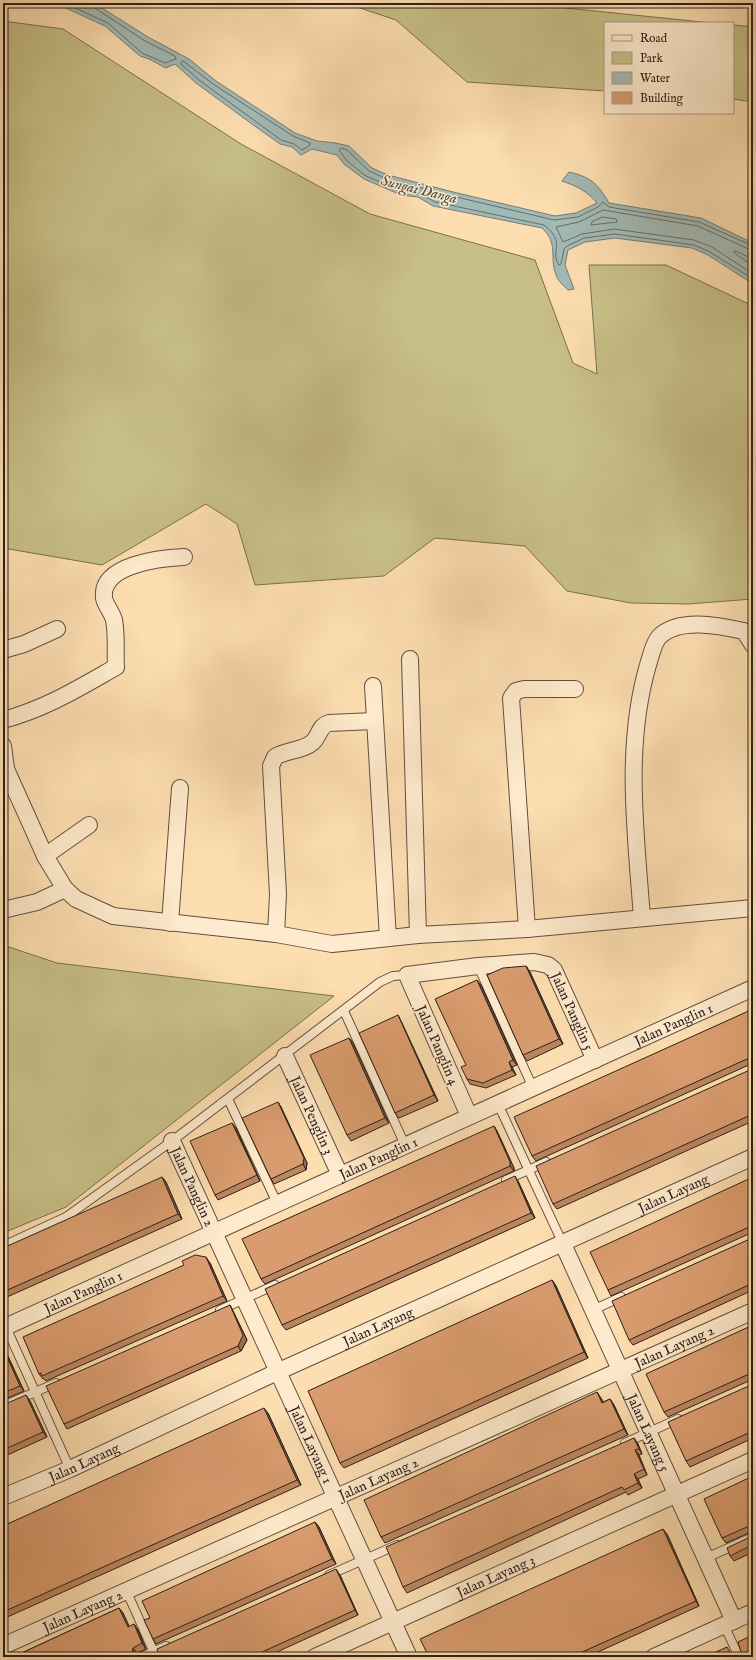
<svg xmlns="http://www.w3.org/2000/svg" width="756" height="1660" font-family="'IM FELL English',serif">
<rect width="100%" height="100%" fill="#fddeb0"/>
<filter id="stains"><feTurbulence type="fractalNoise" baseFrequency=".005" numOctaves="4"/><feColorMatrix values="0 0 0 0 .2 0 0 0 0 .09 0 0 0 0 .02 0 0 0 .5 -.17"/></filter>
<radialGradient id="worn" r=".72"><stop offset=".6" stop-color="#630" stop-opacity="0"/><stop offset="1" stop-color="#630" stop-opacity=".3"/></radialGradient>
<g fill="#c7bf86" stroke="#7a7050">
<path d="M 345,3 L 517,3 L 712,23 L 605,23 L 605,91 L 467,82 L 396,20 Z"/>
<path d="M 3,21 L 63,29 L 241,144 L 370,214 L 535,260 L 573,363 L 597,374 L 589,265 L 666,265 L 753,306 L 753,599 L 688,604 L 631,603 L 567,591 L 525,546 L 435,538 L 384,576 L 255,585 L 237,524 L 206,504 L 102,565 L 3,548 Z"/>
<path d="M 733,25 L 753,27 L 753,102 L 733,99 Z"/>
<path d="M 3,945 L 57,963 L 334,996 L 66,1207 L 3,1233 Z"/>
</g>
<path fill="#a2bab5" stroke="#737c77" d="M 55,3 L 94,3 L 148,37 L 189,59 L 216,81 L 295,133 L 317,141 L 336,143 L 349,146 L 372,168 L 388,175 L 453,192 L 555,216 L 576,213 L 597,203 C 587,191 577,186 562,181 L 569,172 C 591,177 598,184 609,203 L 701,218 L 753,243 L 753,284 L 708,255 L 692,248 L 615,238 L 585,242 L 568,250 L 565,265 L 574,289 L 568,290 C 564,286 558,281 556,275 C 549,256 559,244 542,228 L 433,206 L 418,197 L 401,195 L 364,179 L 344,164 L 337,155 L 312,149 L 301,155 L 292,147 L 280,144 L 252,124 L 196,83 L 175,64 L 166,68 L 149,59 L 140,56 L 105,26 Z"/>
<g fill="none" stroke-linecap="round" stroke-linejoin="round">
<g stroke="#676d68" stroke-width="1">
<path d="M 64,3 L 108,23 L 142,53 L 165,63 L 176,59 L 175,56 L 145,41 L 95,8 L 93,3"/>
<path d="M 183,61 L 213,84 L 293,136 L 310,143 L 310,145 L 302,150 L 294,144 L 281,140 L 199,80 L 181,64 Z"/>
<path d="M 603,217 L 616,219 L 617,222 L 591,225 L 592,222 Z"/>
<path d="M 753,246 L 699,222 L 609,207 L 603,202 L 598,207 L 578,217 L 554,220 L 452,196 L 387,179 L 369,171 L 347,150 L 341,148 L 339,150 L 347,161 L 366,176 L 402,191 L 419,193 L 435,202 L 544,225 C 567,243 549,251 559,265 L 561,264 L 564,249 L 567,246 L 584,238 L 615,234 L 694,245 L 710,252 L 753,279"/>
<path d="M 753,251 L 698,226 L 603,210 L 579,222 L 556,227 L 563,242 L 582,234 L 614,229 L 694,240 L 712,247 L 753,274"/>
<path d="M 753,257 L 746,256 L 736,251 L 733,252 L 753,266"/>
</g>
<g stroke="#605040" stroke-width="10">
<g id="service">
<path d="M 478,966 L 533,1088"/>
<path d="M 344,1011 L 405,1145"/>
<path d="M 228,1099 L 277,1203"/>
<path d="M 498,1104 L 563,1244"/>
<path d="M 506,1180 L 546,1162"/>
<path d="M 3,1246 L 66,1217 L 172,1141 L 380,982 L 393,976 L 407,975"/>
<path d="M 220,1310 L 275,1285"/>
<path d="M 593,1310 L 621,1297"/>
<path d="M 5,1325 L 70,1469"/>
<path d="M 3,1406 L 56,1383"/>
<path d="M 625,1443 L 678,1419"/>
<path d="M 706,1558 L 753,1537"/>
<path d="M 329,1575 L 397,1545"/>
<path d="M 126,1590 L 156,1657"/>
<path d="M 724,1625 L 739,1657"/>
<path d="M 141,1657 L 166,1646"/>
</g>
</g>
<g stroke="#605040" stroke-width="18">
<g id="minor">
<path d="M 3,650 L 24,644 L 57,629"/>
<path d="M 410,659 L 418,935"/>
<path d="M 373,686 L 388,938"/>
<path d="M 3,720 C 45,709 79,688 116,667 C 115,652 117,635 114,620 C 112,612 105,605 104,598 C 100,564 162,558 184,557"/>
<path d="M 3,746 L 6,769"/>
<path d="M 3,769 L 6,769 L 45,856 L 65,889"/>
<path d="M 45,856 L 89,825"/>
<path d="M 3,910 L 37,902 L 65,889 L 76,899 L 113,916 L 276,934 L 332,944 L 418,935 L 527,929 L 753,908"/>
<path d="M 642,918 C 636,835 624,747 648,665 C 651,656 653,644 659,637 C 679,617 720,626 744,631 L 753,645"/>
<path d="M 170,923 L 180,788"/>
<path d="M 527,929 L 511,698 L 516,691 L 524,689 L 575,689"/>
<path d="M 276,934 L 278,894 L 271,766 L 275,757 C 286,750 303,751 313,742 C 320,735 319,726 329,723 L 374,721"/>
<path id="s1" d="M 285,1056 L 340,1175"/>
<path id="s2" d="M 469,1116 L 407,975 L 478,966 L 534,962 L 548,965 L 554,970 L 595,1060"/>
<path id="s3" d="M 172,1141 L 409,1657"/>
<path id="s4" d="M 563,1244 L 734,1621"/>
<path id="s5" d="M 3,1328 L 753,988"/>
<path id="s6" d="M 3,1497 L 70,1469 L 277,1372 L 753,1157"/>
<path id="s7" d="M 3,1646 L 753,1311"/>
<path id="s8" d="M 315,1657 L 753,1460"/>
<path d="M 654,1657 L 753,1612"/>
</g>
</g>
<use href="#service" stroke="#feeacc" stroke-width="8"/>
<use href="#minor" stroke="#feeacc" stroke-width="16"/>
</g>
<g fill="#bb865f" stroke="#2c201b">
<path d="M 526,966 L 530,972 L 563,1044 L 527,1061 L 523,1055 Z"/>
<path d="M 481,985 L 517,1065 L 512,1067 L 516,1075 L 486,1088 L 470,1084 L 467,1079 Z"/>
<path d="M 753,1009 L 753,1065 L 751,1064 L 536,1161 L 532,1156 Z"/>
<path d="M 401,1021 L 438,1101 L 399,1118 L 395,1113 Z"/>
<path d="M 349,1038 L 353,1043 L 389,1123 L 351,1141 L 347,1135 Z"/>
<path d="M 753,1067 L 753,1121 L 557,1209 L 553,1204 L 752,1069 Z"/>
<path d="M 278,1102 L 281,1107 L 307,1163 L 306,1170 L 274,1184 L 271,1179 Z"/>
<path d="M 494,1126 L 497,1131 L 514,1168 L 514,1171 L 265,1284 L 261,1279 Z"/>
<path d="M 236,1128 L 260,1181 L 218,1200 L 215,1195 Z"/>
<path d="M 162,1177 L 166,1182 L 182,1219 L 7,1297 L 3,1291 Z"/>
<path d="M 753,1177 L 753,1234 L 751,1233 L 611,1296 L 608,1290 Z"/>
<path d="M 518,1181 L 535,1218 L 286,1330 L 282,1325 Z"/>
<path d="M 753,1236 L 753,1290 L 633,1345 L 629,1340 L 752,1238 Z"/>
<path d="M 210,1263 L 227,1301 L 46,1381 L 44,1379 L 43,1379 L 39,1374 Z"/>
<path d="M 552,1280 L 556,1286 L 588,1358 L 344,1468 L 340,1463 Z"/>
<path d="M 230,1305 L 233,1311 L 247,1340 L 241,1351 L 67,1429 L 64,1424 Z"/>
<path d="M 753,1325 L 753,1381 L 751,1380 L 668,1417 L 664,1412 Z"/>
<path d="M 3,1348 L 6,1352 L 24,1391 L 3,1400 Z"/>
<path d="M 753,1383 L 753,1438 L 690,1467 L 686,1461 Z"/>
<path d="M 601,1398 L 603,1402 L 610,1399 L 614,1405 L 628,1435 L 385,1543 L 381,1537 Z"/>
<path d="M 30,1401 L 47,1437 L 3,1457 L 3,1405 Z"/>
<path d="M 268,1413 L 301,1485 L 3,1619 L 3,1526 Z"/>
<path d="M 634,1438 L 638,1444 L 642,1454 L 639,1455 L 647,1475 L 638,1479 L 642,1488 L 628,1495 L 626,1492 L 407,1593 L 403,1587 Z"/>
<path d="M 753,1476 L 753,1533 L 751,1532 L 726,1543 L 722,1538 Z"/>
<path d="M 315,1522 L 319,1527 L 336,1564 L 156,1644 L 153,1639 L 150,1618 Z"/>
<path d="M 667,1534 L 699,1606 L 587,1657 L 429,1657 Z"/>
<path d="M 753,1535 L 753,1552 L 734,1561 L 730,1556 Z"/>
<path d="M 340,1575 L 358,1615 L 266,1657 L 137,1657 L 149,1656 L 154,1657 Z"/>
<path d="M 119,1608 L 123,1613 L 129,1627 L 134,1624 L 138,1630 L 146,1649 L 137,1653 L 136,1657 L 13,1657 Z"/>
</g>
<g fill="#986d4d" stroke="#2c201b">
<path d="M 526,966 L 530,972 L 563,1044 L 559,1039 Z"/>
<path d="M 477,980 L 481,985 L 517,1065 L 513,1060 Z"/>
<path d="M 398,1015 L 401,1021 L 438,1101 L 434,1095 Z"/>
<path d="M 349,1038 L 353,1043 L 389,1123 L 385,1118 Z"/>
<path d="M 509,1062 L 512,1067 L 516,1075 L 512,1070 Z"/>
<path d="M 278,1102 L 281,1107 L 307,1163 L 306,1170 L 303,1164 Z"/>
<path d="M 232,1123 L 236,1128 L 260,1181 L 257,1175 Z"/>
<path d="M 494,1126 L 497,1131 L 514,1168 L 514,1171 L 510,1166 Z"/>
<path d="M 515,1176 L 518,1181 L 535,1218 L 531,1213 Z"/>
<path d="M 162,1177 L 166,1182 L 182,1219 L 178,1214 Z"/>
<path d="M 206,1257 L 210,1263 L 227,1301 L 223,1296 Z"/>
<path d="M 552,1280 L 556,1286 L 588,1358 L 584,1352 Z"/>
<path d="M 230,1305 L 233,1311 L 247,1340 L 241,1351 L 238,1346 Z"/>
<path d="M 3,1348 L 6,1352 L 24,1391 L 20,1386 Z"/>
<path d="M 597,1392 L 601,1398 L 606,1408 L 602,1403 Z"/>
<path d="M 26,1395 L 30,1401 L 47,1437 L 43,1432 Z"/>
<path d="M 610,1399 L 614,1405 L 628,1435 L 624,1429 Z"/>
<path d="M 264,1408 L 268,1413 L 301,1485 L 297,1480 Z"/>
<path d="M 634,1438 L 638,1444 L 642,1454 L 639,1449 Z"/>
<path d="M 635,1450 L 639,1455 L 647,1475 L 644,1469 Z"/>
<path d="M 634,1474 L 638,1479 L 642,1488 L 638,1483 Z"/>
<path d="M 315,1522 L 319,1527 L 336,1564 L 332,1559 Z"/>
<path d="M 663,1529 L 667,1534 L 699,1606 L 696,1601 Z"/>
<path d="M 336,1569 L 340,1575 L 358,1615 L 355,1610 Z"/>
<path d="M 119,1608 L 123,1613 L 132,1632 L 128,1627 Z"/>
<path d="M 134,1624 L 138,1630 L 146,1649 L 142,1643 Z"/>
<path d="M 133,1648 L 137,1653 L 136,1657 L 132,1654 Z"/>
</g>
<g fill="#d99c6e" stroke="#2c201b">
<path d="M 526,966 L 559,1039 L 523,1055 L 487,975 L 503,968 Z"/>
<path d="M 477,980 L 513,1060 L 509,1062 L 512,1070 L 483,1083 L 467,1079 L 461,1067 L 466,1065 L 435,999 Z"/>
<path d="M 753,1009 L 753,1061 L 747,1059 L 532,1156 L 514,1117 Z"/>
<path d="M 398,1015 L 434,1095 L 395,1113 L 359,1033 Z"/>
<path d="M 349,1038 L 385,1118 L 347,1135 L 310,1055 Z"/>
<path d="M 753,1067 L 753,1114 L 553,1204 L 536,1166 L 752,1069 Z"/>
<path d="M 278,1102 L 304,1158 L 303,1164 L 271,1179 L 242,1118 Z"/>
<path d="M 232,1123 L 257,1175 L 215,1195 L 190,1141 Z"/>
<path d="M 494,1126 L 510,1162 L 510,1166 L 261,1279 L 242,1239 Z"/>
<path d="M 515,1176 L 531,1213 L 282,1325 L 265,1289 Z"/>
<path d="M 162,1177 L 178,1214 L 3,1292 L 3,1248 Z"/>
<path d="M 753,1177 L 753,1230 L 747,1228 L 608,1290 L 590,1252 Z"/>
<path d="M 753,1236 L 753,1283 L 629,1340 L 612,1301 L 752,1238 Z"/>
<path d="M 195,1255 L 206,1257 L 223,1296 L 42,1376 L 41,1373 L 39,1374 L 23,1337 L 184,1265 L 182,1261 Z"/>
<path d="M 552,1280 L 584,1352 L 340,1463 L 308,1391 Z"/>
<path d="M 230,1305 L 243,1335 L 238,1346 L 64,1424 L 46,1386 Z"/>
<path d="M 753,1325 L 753,1377 L 747,1375 L 664,1412 L 646,1374 Z"/>
<path d="M 3,1348 L 20,1386 L 3,1393 Z"/>
<path d="M 753,1383 L 753,1431 L 686,1461 L 668,1422 L 751,1385 Z"/>
<path d="M 597,1392 L 602,1403 L 610,1399 L 624,1429 L 381,1537 L 364,1500 Z"/>
<path d="M 26,1395 L 43,1432 L 3,1450 L 3,1405 Z"/>
<path d="M 264,1408 L 297,1480 L 3,1612 L 3,1526 Z"/>
<path d="M 634,1438 L 639,1449 L 635,1450 L 644,1469 L 634,1474 L 638,1483 L 624,1490 L 622,1487 L 403,1587 L 386,1547 Z"/>
<path d="M 753,1476 L 753,1529 L 747,1527 L 722,1538 L 704,1499 Z"/>
<path d="M 315,1522 L 332,1559 L 153,1639 L 144,1620 L 150,1618 L 142,1601 Z"/>
<path d="M 663,1529 L 696,1601 L 571,1657 L 429,1657 L 420,1639 Z"/>
<path d="M 753,1535 L 753,1547 L 752,1545 L 730,1556 L 727,1548 L 752,1536 Z"/>
<path d="M 336,1569 L 355,1610 L 251,1657 L 137,1657 L 147,1653 L 149,1656 L 154,1657 L 158,1653 L 157,1649 Z"/>
<path d="M 119,1608 L 128,1627 L 134,1624 L 142,1643 L 133,1648 L 132,1654 L 137,1657 L 13,1657 Z"/>
<path d="M 753,1635 L 753,1657 L 705,1657 L 727,1647 L 732,1656 L 737,1657 L 741,1652 L 738,1642 Z"/>
</g>
<g text-anchor="middle" stroke-width="3" stroke-linejoin="round" paint-order="stroke">
<g font-size="14" fill="#2c201b" stroke="#feeacc">
<text dy="5" stroke="none"><textPath href="#s2" startOffset="349">Jalan Panglin 5</textPath></text>
<text dy="5" stroke="none"><textPath href="#s5" startOffset="736">Jalan Panglin 1</textPath></text>
<text transform="translate(438 1045) rotate(66)" y="5">Jalan Panglin 4</text>
<text dy="5" stroke="none"><textPath href="#s1" startOffset="65">Jalan Penglin 3</textPath></text>
<text dy="5" stroke="none"><textPath href="#s5" startOffset="412">Jalan Panglin 1</textPath></text>
<text dy="5" stroke="none"><textPath href="#s3" startOffset="50">Jalan Panglin 2</textPath></text>
<text dy="5" stroke="none"><textPath href="#s6" startOffset="736">Jalan Layang</textPath></text>
<text dy="5" stroke="none"><textPath href="#s5" startOffset="88">Jalan Panglin 1</textPath></text>
<text dy="5" stroke="none"><textPath href="#s6" startOffset="412">Jalan Layang</textPath></text>
<text dy="5" stroke="none"><textPath href="#s7" startOffset="735">Jalan Layang 2</textPath></text>
<text dy="5" stroke="none"><textPath href="#s4" startOffset="207">Jalan Layang 5</textPath></text>
<text dy="5" stroke="none"><textPath href="#s3" startOffset="334">Jalan Layang 1</textPath></text>
<text dy="5" stroke="none"><textPath href="#s6" startOffset="88">Jalan Layang</textPath></text>
<text dy="5" stroke="none"><textPath href="#s7" startOffset="411">Jalan Layang 2</textPath></text>
<text dy="5" stroke="none"><textPath href="#s8" startOffset="198">Jalan Layang 3</textPath></text>
<text dy="5" stroke="none"><textPath href="#s7" startOffset="87">Jalan Layang 2</textPath></text>
</g>
<g font-size="15" font-style="italic" fill="#4f4e49" stroke="#feeacc">
<text transform="translate(419 189) rotate(14)" y="5">Sungai Danga</text>
</g>
</g>
<rect width="756" height="1660" fill="none" stroke="#fddeb0" stroke-width="16"/>
<rect x="4" y="4" width="748" height="1652" fill="none" stroke="#2c201b" stroke-width="2"/>
<rect x="8" y="8" width="740" height="1644" fill="none" stroke="#2c201b"/>
<rect x="604" y="22" width="130" height="92" fill="#feeacc" stroke="#aa9985"/>
<rect x="612" y="35" width="20" height="6" fill="#feeacc" stroke="#aa9985"/>
<text x="640" y="42" font-size="12" fill="#2c201b">Road</text>
<rect x="612" y="52" width="20" height="12" fill="#c7bf86" stroke="#aa9985"/>
<text x="640" y="62" font-size="12" fill="#2c201b">Park</text>
<rect x="612" y="72" width="20" height="12" fill="#a2bab5" stroke="#aa9985"/>
<text x="640" y="82" font-size="12" fill="#2c201b">Water</text>
<rect x="612" y="92" width="20" height="12" fill="#d99c6e" stroke="#aa9985"/>
<text x="640" y="102" font-size="12" fill="#2c201b">Building</text>
<rect width="100%" height="100%" filter="url(#stains)"/>
<rect width="100%" height="100%" fill="url(#worn)"/>
</svg>
